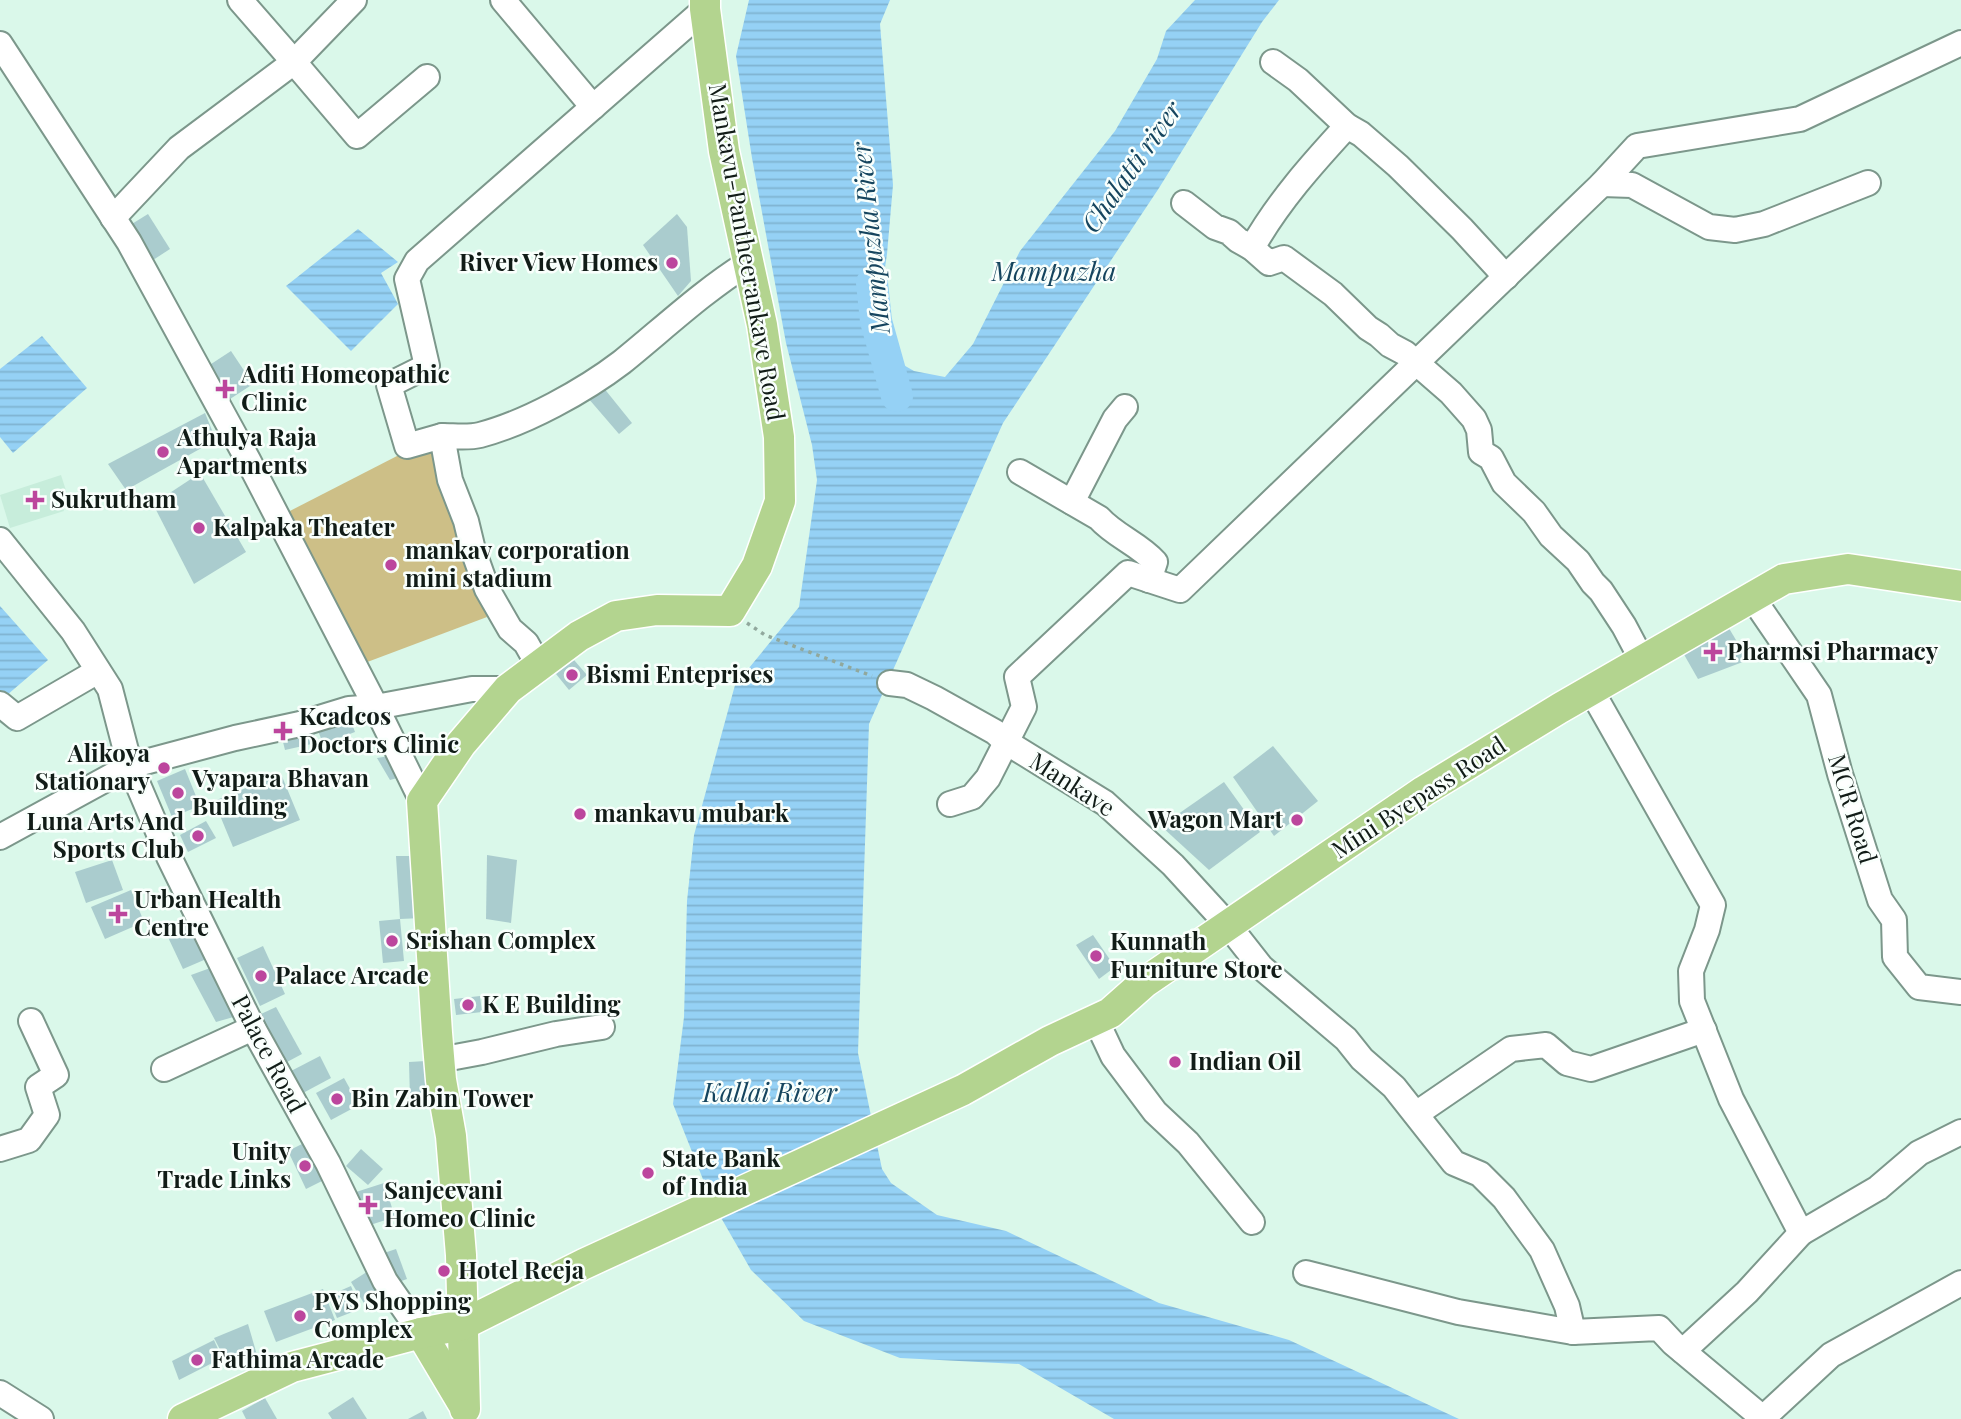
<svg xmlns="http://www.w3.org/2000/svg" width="1961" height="1419" font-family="'Playfair Display',serif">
<defs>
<pattern id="water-rules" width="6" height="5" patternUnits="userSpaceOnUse" patternTransform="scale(1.75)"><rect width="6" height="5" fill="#95d1f5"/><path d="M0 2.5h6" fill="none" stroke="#7fb3d1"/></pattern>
</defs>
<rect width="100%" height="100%" fill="#daf8ea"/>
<path fill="#c7eddb" d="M 61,475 L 70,503 L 62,505 L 64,511 L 10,528 L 0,495 Z"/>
<path fill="#cdbf87" d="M 436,436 L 487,617 L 362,664 L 284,514 Z"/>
<g fill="url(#water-rules)">
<path d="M 749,0 L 890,0 L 880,24 L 893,185 L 887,254 L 876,328 L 879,351 L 914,371 L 945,377 L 973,344 L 1020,251 L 1115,131 L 1157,59 L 1166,31 L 1195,0 L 1279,0 L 1262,22 L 1159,188 L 1003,423 L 869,724 L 858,1053 L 882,1169 L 891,1183 L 937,1215 L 1006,1231 L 1159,1303 L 1289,1340 L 1459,1419 L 1114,1419 L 1019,1364 L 900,1358 L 804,1321 L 751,1270 L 712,1202 L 673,1104 L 684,1017 L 687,901 L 694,835 L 735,685 L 799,607 L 817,480 L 812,445 L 786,343 L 752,158 L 736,56 Z"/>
<path d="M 358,229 L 398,262 L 381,273 L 398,304 L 351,351 L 286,286 Z"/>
<path d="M 42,336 L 87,388 L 13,453 L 0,437 L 0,369 Z"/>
<path d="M 0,606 L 48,660 L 0,701 Z"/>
</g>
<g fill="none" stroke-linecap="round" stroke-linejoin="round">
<path stroke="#95d1f5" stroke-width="32" d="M 872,283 L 876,321 L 897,396"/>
</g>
<g fill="#aaccce">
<path d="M 148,214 L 170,249 L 150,262 L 127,227 Z"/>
<path d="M 677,214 L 687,227 L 691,281 L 678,296 L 643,245 Z"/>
<path d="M 231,351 L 253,384 L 227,401 L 205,368 Z"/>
<path d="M 603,387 L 632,423 L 619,434 L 588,398 Z"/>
<path d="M 205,413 L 216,440 L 126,490 L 108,464 Z"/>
<path d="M 200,473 L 246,552 L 194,584 L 153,504 Z"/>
<path d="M 1727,625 L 1748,660 L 1698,679 L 1678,644 Z"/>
<path d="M 574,660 L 587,675 L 569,690 L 556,674 Z"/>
<path d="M 348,713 L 355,732 L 323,744 L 316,725 Z"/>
<path d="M 313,727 L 316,743 L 285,750 L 281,734 Z"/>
<path d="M 1273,746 L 1318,801 L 1274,836 L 1233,777 Z"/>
<path d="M 390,756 L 401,777 L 390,780 L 377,758 Z"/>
<path d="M 185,769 L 200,806 L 172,817 L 157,781 Z"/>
<path d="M 281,774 L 300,820 L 233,847 L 214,801 Z"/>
<path d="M 1224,782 L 1260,832 L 1209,870 L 1161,826 Z"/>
<path d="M 206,821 L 216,838 L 188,852 L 180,835 Z"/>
<path d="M 487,855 L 517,860 L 511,923 L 486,919 Z"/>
<path d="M 396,856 L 422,856 L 422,918 L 400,919 Z"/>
<path d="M 112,860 L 123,890 L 86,903 L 75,872 Z"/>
<path d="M 131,890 L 144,922 L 105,939 L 91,907 Z"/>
<path d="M 400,919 L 404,961 L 383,963 L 379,921 Z"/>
<path d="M 193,921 L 211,957 L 183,969 L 166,933 Z"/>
<path d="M 1093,935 L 1115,967 L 1099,979 L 1076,945 Z"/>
<path d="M 263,946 L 285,994 L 260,1006 L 237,958 Z"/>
<path d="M 213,967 L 237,1016 L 216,1022 L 191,975 Z"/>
<path d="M 480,996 L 482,1012 L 456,1015 L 454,999 Z"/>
<path d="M 276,1007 L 302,1054 L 287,1062 L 261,1014 Z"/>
<path d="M 320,1056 L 331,1078 L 303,1093 L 291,1071 Z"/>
<path d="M 426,1061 L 427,1098 L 410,1099 L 409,1062 Z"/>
<path d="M 344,1078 L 359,1105 L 331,1120 L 316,1093 Z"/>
<path d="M 304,1143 L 322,1181 L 306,1189 L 288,1151 Z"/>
<path d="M 361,1149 L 383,1169 L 368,1185 L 346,1166 Z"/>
<path d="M 384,1183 L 395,1217 L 367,1226 L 356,1192 Z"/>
<path d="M 396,1249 L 407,1279 L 393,1284 L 381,1254 Z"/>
<path d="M 373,1268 L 387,1292 L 365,1305 L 351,1282 Z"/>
<path d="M 351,1286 L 360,1309 L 337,1318 L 328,1296 Z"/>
<path d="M 323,1289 L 335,1320 L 276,1342 L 264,1311 Z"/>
<path d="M 248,1324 L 257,1355 L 228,1365 L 214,1338 Z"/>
<path d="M 214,1340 L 222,1358 L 179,1380 L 172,1361 Z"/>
<path d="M 353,1397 L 367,1419 L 332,1419 L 328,1413 Z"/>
<path d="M 265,1398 L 277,1419 L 246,1419 L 242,1411 Z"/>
<path d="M 423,1411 L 427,1419 L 408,1419 Z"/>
</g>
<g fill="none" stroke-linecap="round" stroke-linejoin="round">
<g stroke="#7c978b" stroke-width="28">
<g id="minor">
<path d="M 354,0 L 294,62 L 357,136 L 427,77"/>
<path d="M 503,0 L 593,107"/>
<path d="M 0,44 L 129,242 L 248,460 L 376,707 L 422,801"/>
<path d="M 1273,62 L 1298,80 L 1347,126 L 1361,134 L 1398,166 L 1462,229 L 1506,277"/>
<path d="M 1602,184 L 1632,185 L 1709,227 L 1735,230 L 1764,224 L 1868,183"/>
<path d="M 1184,203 L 1215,227 L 1229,232 L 1238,240 L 1252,248 L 1269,263 L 1284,258 L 1333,294 L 1368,328 L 1379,335 L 1390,345 L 1405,353 L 1451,393 L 1474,419 L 1479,430 L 1481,452 L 1491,458 L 1504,483 L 1534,512 L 1551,536 L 1578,561 L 1593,583 L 1601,591 L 1624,626 L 1642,660"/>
<path d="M 113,218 L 179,148 L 294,62 L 240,0"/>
<path d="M 1252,248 C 1278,202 1312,164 1347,126"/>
<path d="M 442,436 L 407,446 L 389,385 L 427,366 L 407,279 L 417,261 L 705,9"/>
<path d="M 1020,472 L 1099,518 C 1115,536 1139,544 1155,562 L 1149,580"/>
<path d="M 1072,502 L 1115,419 L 1125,407"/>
<path d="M 0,540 L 73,631 L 110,689 L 130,766 L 169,857 L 253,1028 L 328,1163 L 385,1281 L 421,1333"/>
<path d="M 1752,597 L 1819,695 L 1840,774 L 1880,900 L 1894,920 L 1895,957 L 1919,987 L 1961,992"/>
<path d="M 539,666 L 526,643 L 510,629 L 487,589 L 473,550 L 466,521 L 450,480 L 442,436 C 454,436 468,438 480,435 C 526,423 584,391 622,362 C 664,328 703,291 748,263"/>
<path d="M 890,683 L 907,685 L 934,698 L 995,732 L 1006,742 L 1105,803 L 1173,865 L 1228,925 L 1261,967 L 1346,1039 L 1362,1059 L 1394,1087 L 1454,1163 L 1480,1174 L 1504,1198 L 1542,1250 L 1567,1306 L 1573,1332"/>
<path d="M 1591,690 L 1713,905 L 1707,930 L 1691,971 L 1692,1001 L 1731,1099 L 1801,1233"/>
<path d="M 0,704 L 17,718 L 98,671"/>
<path d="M 950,804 L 972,797 L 988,778 L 1024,707 L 1017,677 L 1128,573 L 1180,590 L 1602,184 L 1637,146 L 1800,119 L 1961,43"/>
<path d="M 0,837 L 130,766 L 235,738 L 300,724 L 349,709 L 376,707 L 472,689 L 508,689"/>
<path d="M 1096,1020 L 1113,1056 L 1155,1112 L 1188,1143 L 1252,1222"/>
<path d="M 439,1060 L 482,1052 L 556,1034 L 602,1027"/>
<path d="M 164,1069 L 253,1028"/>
<path d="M 1416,1114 L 1511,1049 L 1546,1045 L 1567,1063 L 1591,1069 L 1704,1030"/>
<path d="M 0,1149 L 29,1140 L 47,1115 L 38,1087 L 56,1075 L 31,1021"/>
<path d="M 1306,1273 L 1458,1312 L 1573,1332 L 1659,1328 L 1673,1343 L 1764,1419"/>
<path d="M 1683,1351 L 1747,1292 L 1801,1233 L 1878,1188 L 1919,1153 L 1961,1132"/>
<path d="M 0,1393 L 41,1419"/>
<path d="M 1763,1418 L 1831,1355 L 1961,1283"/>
</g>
</g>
<g stroke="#fff" stroke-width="33">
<g id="major">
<path d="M 421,1333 L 462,1402"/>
<path d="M 465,1409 L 461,1255 L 451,1136 L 441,1080 L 437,1033 L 422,801 L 461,744 L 508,689 L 579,636 L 616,616 L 657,610 L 730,611 L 757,566 L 780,501 L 779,437 L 762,325 L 724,151 L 705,9 L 705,0"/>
<path d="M 183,1419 L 292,1367 L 421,1333 L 462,1325 L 584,1264 L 963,1090 L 1050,1041 L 1110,1013 L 1145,982 L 1424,791 L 1560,708 L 1784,579 L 1848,569 L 1961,586"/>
</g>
</g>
<path stroke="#91a89d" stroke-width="3.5" stroke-dasharray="3.5 5" stroke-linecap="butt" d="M 747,623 L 765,635 L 872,676"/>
<use href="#minor" stroke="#fff" stroke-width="24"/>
<use href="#major" stroke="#b3d48f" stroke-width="30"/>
</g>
<g fill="#bc469d" stroke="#f9fffc" stroke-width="2.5">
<circle cx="672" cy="263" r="7"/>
<path d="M221.5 378.5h7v7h7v7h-7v7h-7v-7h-7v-7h7z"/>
<circle cx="163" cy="452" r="7"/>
<path d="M31.5 489.5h7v7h7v7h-7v7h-7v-7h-7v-7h7z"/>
<circle cx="199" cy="528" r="7"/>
<circle cx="391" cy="565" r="7"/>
<path d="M1709.5 641.5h7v7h7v7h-7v7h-7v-7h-7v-7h7z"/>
<circle cx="572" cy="675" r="7"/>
<path d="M279.5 720.5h7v7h7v7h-7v7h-7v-7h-7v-7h7z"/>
<circle cx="164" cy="768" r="7"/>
<circle cx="178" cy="793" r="7"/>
<circle cx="580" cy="814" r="7"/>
<circle cx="1297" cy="820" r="7"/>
<circle cx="198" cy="836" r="7"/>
<path d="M114.5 903.5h7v7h7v7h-7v7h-7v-7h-7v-7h7z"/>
<circle cx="392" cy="941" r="7"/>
<circle cx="1096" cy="956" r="7"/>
<circle cx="261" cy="976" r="7"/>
<circle cx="468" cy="1005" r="7"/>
<circle cx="1175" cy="1062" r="7"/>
<circle cx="337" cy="1099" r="7"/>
<circle cx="305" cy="1166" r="7"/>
<circle cx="648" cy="1173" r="7"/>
<path d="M364.5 1194.5h7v7h7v7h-7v7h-7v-7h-7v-7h7z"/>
<circle cx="444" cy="1271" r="7"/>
<circle cx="300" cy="1316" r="7"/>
<circle cx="197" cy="1360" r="7"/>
</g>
<g text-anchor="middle" stroke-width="5" stroke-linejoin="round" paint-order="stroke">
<g font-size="24" fill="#111c17" stroke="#f9fffc">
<text transform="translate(746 252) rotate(80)" y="8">Mankavu-Pantheerankave Road</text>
<text transform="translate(1072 785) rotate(33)" y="8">Mankave</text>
<text transform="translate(1419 798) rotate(-33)" y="8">Mini Byepass Road</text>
<text transform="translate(1852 809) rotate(73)" y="8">MCR Road</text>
<text transform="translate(268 1054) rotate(62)" y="8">Palace Road</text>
</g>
<g font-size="24" font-weight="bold" fill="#111c17" stroke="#f9fffc" text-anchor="start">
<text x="658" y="271" text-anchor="end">River View Homes</text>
<text x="241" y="383">Aditi Homeopathic<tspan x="241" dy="28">Clinic</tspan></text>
<text x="177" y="446">Athulya Raja<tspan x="177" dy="28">Apartments</tspan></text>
<text x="51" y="508">Sukrutham</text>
<text x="213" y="536">Kalpaka Theater</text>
<text x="405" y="559">mankav corporation<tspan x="405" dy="28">mini stadium</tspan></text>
<text x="1727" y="660">Pharmsi Pharmacy</text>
<text x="586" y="683">Bismi Enteprises</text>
<text x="299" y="725">Kcadcos<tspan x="299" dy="28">Doctors Clinic</tspan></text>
<text x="150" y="762" text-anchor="end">Alikoya<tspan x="150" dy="28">Stationary</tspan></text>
<text x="192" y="787">Vyapara Bhavan<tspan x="192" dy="28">Building</tspan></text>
<text x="594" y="822">mankavu mubark</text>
<text x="1283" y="828" text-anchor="end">Wagon Mart</text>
<text x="184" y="830" text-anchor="end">Luna Arts And<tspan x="184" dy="28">Sports Club</tspan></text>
<text x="134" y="908">Urban Health<tspan x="134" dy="28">Centre</tspan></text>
<text x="406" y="949">Srishan Complex</text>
<text x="1110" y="950">Kunnath<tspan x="1110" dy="28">Furniture Store</tspan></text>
<text x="275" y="984">Palace Arcade</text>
<text x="482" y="1013">K E Building</text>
<text x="1189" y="1070">Indian Oil</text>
<text x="351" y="1107">Bin Zabin Tower</text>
<text x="291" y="1160" text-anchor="end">Unity<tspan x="291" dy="28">Trade Links</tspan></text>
<text x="662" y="1167">State Bank<tspan x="662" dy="28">of India</tspan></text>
<text x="384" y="1199">Sanjeevani<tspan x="384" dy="28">Homeo Clinic</tspan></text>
<text x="458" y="1279">Hotel Reeja</text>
<text x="314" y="1310">PVS Shopping<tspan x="314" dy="28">Complex</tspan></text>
<text x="211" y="1368">Fathima Arcade</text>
</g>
<g font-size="26" font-style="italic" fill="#15455e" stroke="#f9fffc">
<text transform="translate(1132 167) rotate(-55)" y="9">Chalatti river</text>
<text transform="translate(871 238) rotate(-96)" y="9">Mampuzha River</text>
<text x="1054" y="281">Mampuzha</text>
<text x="770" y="1102">Kallai River</text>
</g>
</g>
</svg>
